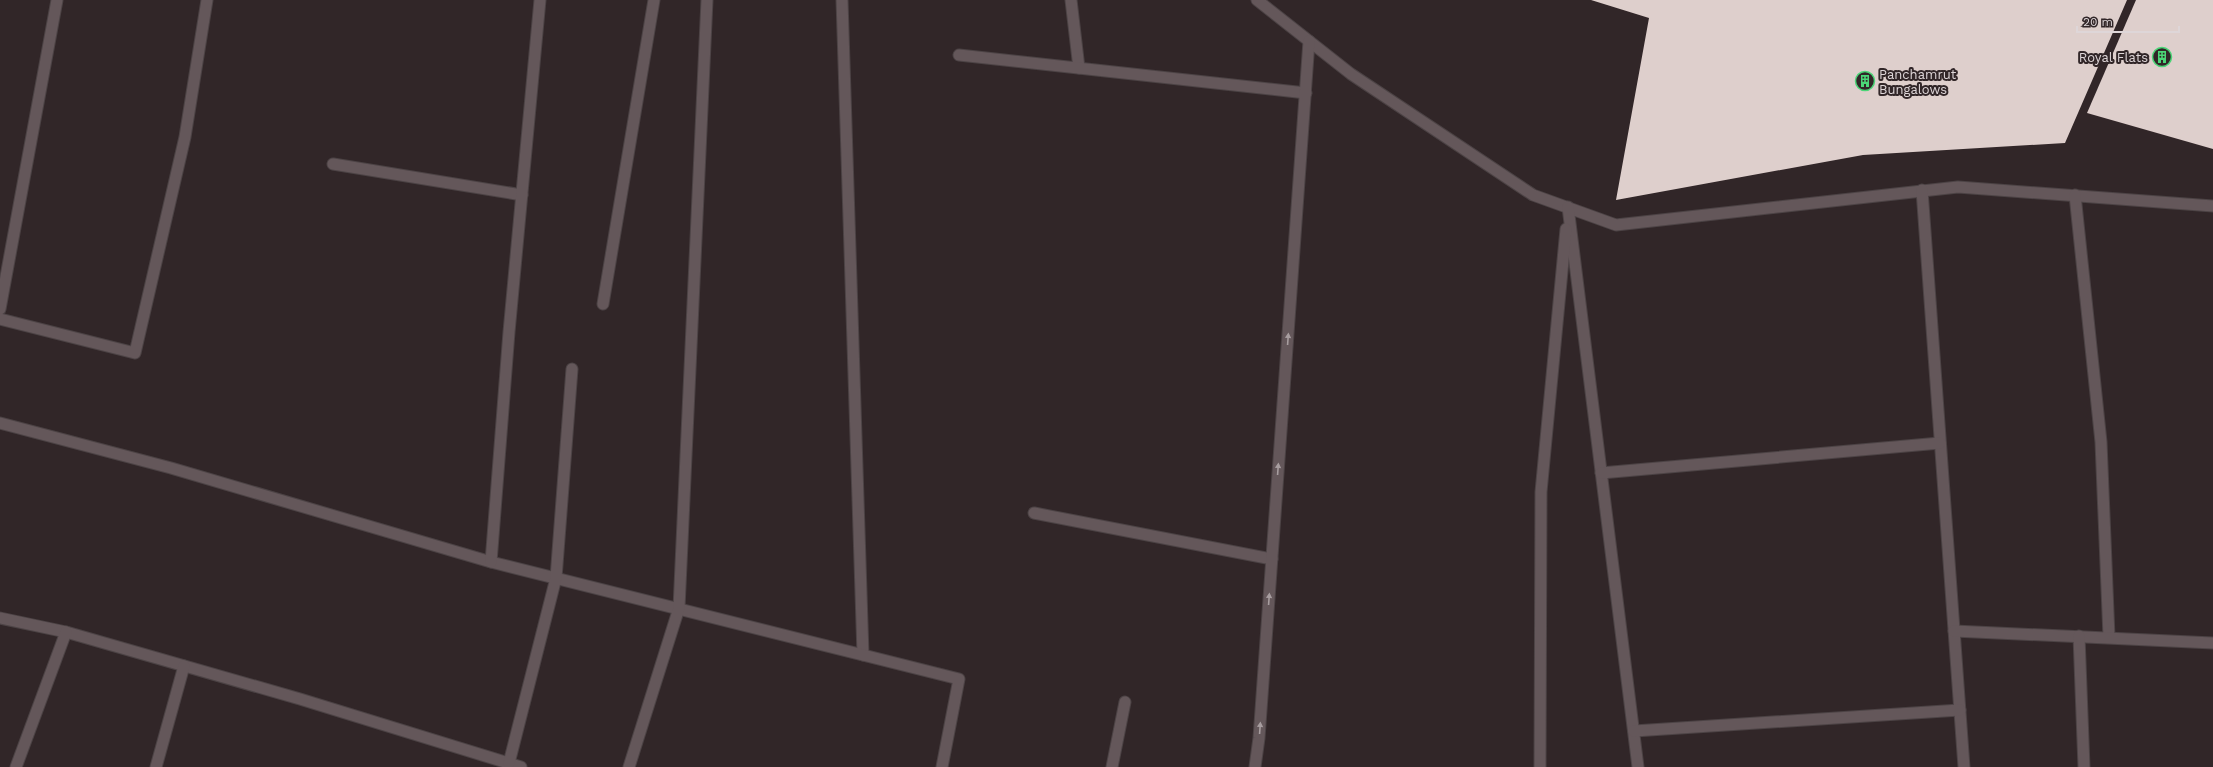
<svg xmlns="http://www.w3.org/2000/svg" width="2213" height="767" font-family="'Work Sans',sans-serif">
<rect width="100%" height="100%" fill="#312628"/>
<g fill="#decfcc">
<path d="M 1591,0 L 2127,0 L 2065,143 L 1863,155 L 1616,200 L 1649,18 Z"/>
<path d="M 2136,0 L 2213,0 L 2213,149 L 2087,113 Z"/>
</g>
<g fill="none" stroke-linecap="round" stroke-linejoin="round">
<g stroke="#4c4345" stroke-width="13">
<g id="minor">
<path d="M 842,0 L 863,655"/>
<path d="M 1071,0 L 1079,68"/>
<path d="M 1257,0 L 1351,74 L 1533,195 L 1616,225 L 1958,187 L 2213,206"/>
<path d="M 959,55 L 1306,93"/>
<path d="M 333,164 L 522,195"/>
<path d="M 1922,190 L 1964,767"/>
<path d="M 2075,195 L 2101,442 L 2109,637"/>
<path d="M 1568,207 L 1638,767"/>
<path d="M 603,304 L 654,0"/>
<path d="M 0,309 L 57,0"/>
<path d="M 0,319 L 135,353 L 185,137 L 207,0"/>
<path d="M 0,423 L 171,468 L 491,562 L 959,679 L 942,767"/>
<path d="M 1601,473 L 1940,443"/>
<path d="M 1034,513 L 1272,559"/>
<path d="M 491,562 L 509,332 L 540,0"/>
<path d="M 0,618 L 66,632 L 300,699 L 521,767"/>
<path d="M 1954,631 L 2213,643"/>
<path d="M 2079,636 L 2084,767"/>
<path d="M 1634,731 L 1960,710"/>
<path d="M 509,763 L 556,578 L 572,369"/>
<path d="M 16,767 L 66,632"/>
<path d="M 156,767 L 184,666"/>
<path d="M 629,767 L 679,608 L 707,0"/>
<path d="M 1112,767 L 1125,702"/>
<path d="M 1255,767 L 1259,738 L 1309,41"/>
<path d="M 1540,767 L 1541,492 L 1566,229"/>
</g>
</g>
<use href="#minor" stroke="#64575a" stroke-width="11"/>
</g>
<defs><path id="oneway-solid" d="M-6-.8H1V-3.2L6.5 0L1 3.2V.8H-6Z"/></defs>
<g fill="#a79d9f">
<use href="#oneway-solid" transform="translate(1288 339) rotate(-86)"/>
<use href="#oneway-solid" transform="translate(1278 469) rotate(-86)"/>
<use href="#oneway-solid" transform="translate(1269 599) rotate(-86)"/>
<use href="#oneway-solid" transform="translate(1260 728) rotate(-86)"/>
</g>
<defs>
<g id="building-ring" transform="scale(1)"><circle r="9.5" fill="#312628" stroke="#4bd677" stroke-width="1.5"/><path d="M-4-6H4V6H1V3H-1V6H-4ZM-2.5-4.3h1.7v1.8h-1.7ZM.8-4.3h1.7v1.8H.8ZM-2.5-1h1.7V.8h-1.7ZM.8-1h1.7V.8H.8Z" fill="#4bd677"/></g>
</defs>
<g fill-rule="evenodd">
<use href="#building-ring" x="2162" y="57"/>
<use href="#building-ring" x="1865" y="81"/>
</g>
<g text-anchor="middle" stroke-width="4" stroke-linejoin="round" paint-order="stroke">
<g font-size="13" fill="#ded6d8" stroke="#312628" text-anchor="end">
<text x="2148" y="62">Royal Flats</text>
<text x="1879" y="79" text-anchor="start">Panchamrut<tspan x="1879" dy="15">Bungalows</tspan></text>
</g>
</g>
<path d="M2077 26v6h102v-6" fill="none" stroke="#ded6d8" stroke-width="2"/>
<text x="2083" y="26" font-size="12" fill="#ded6d8" stroke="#312628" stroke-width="3" paint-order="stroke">20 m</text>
</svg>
